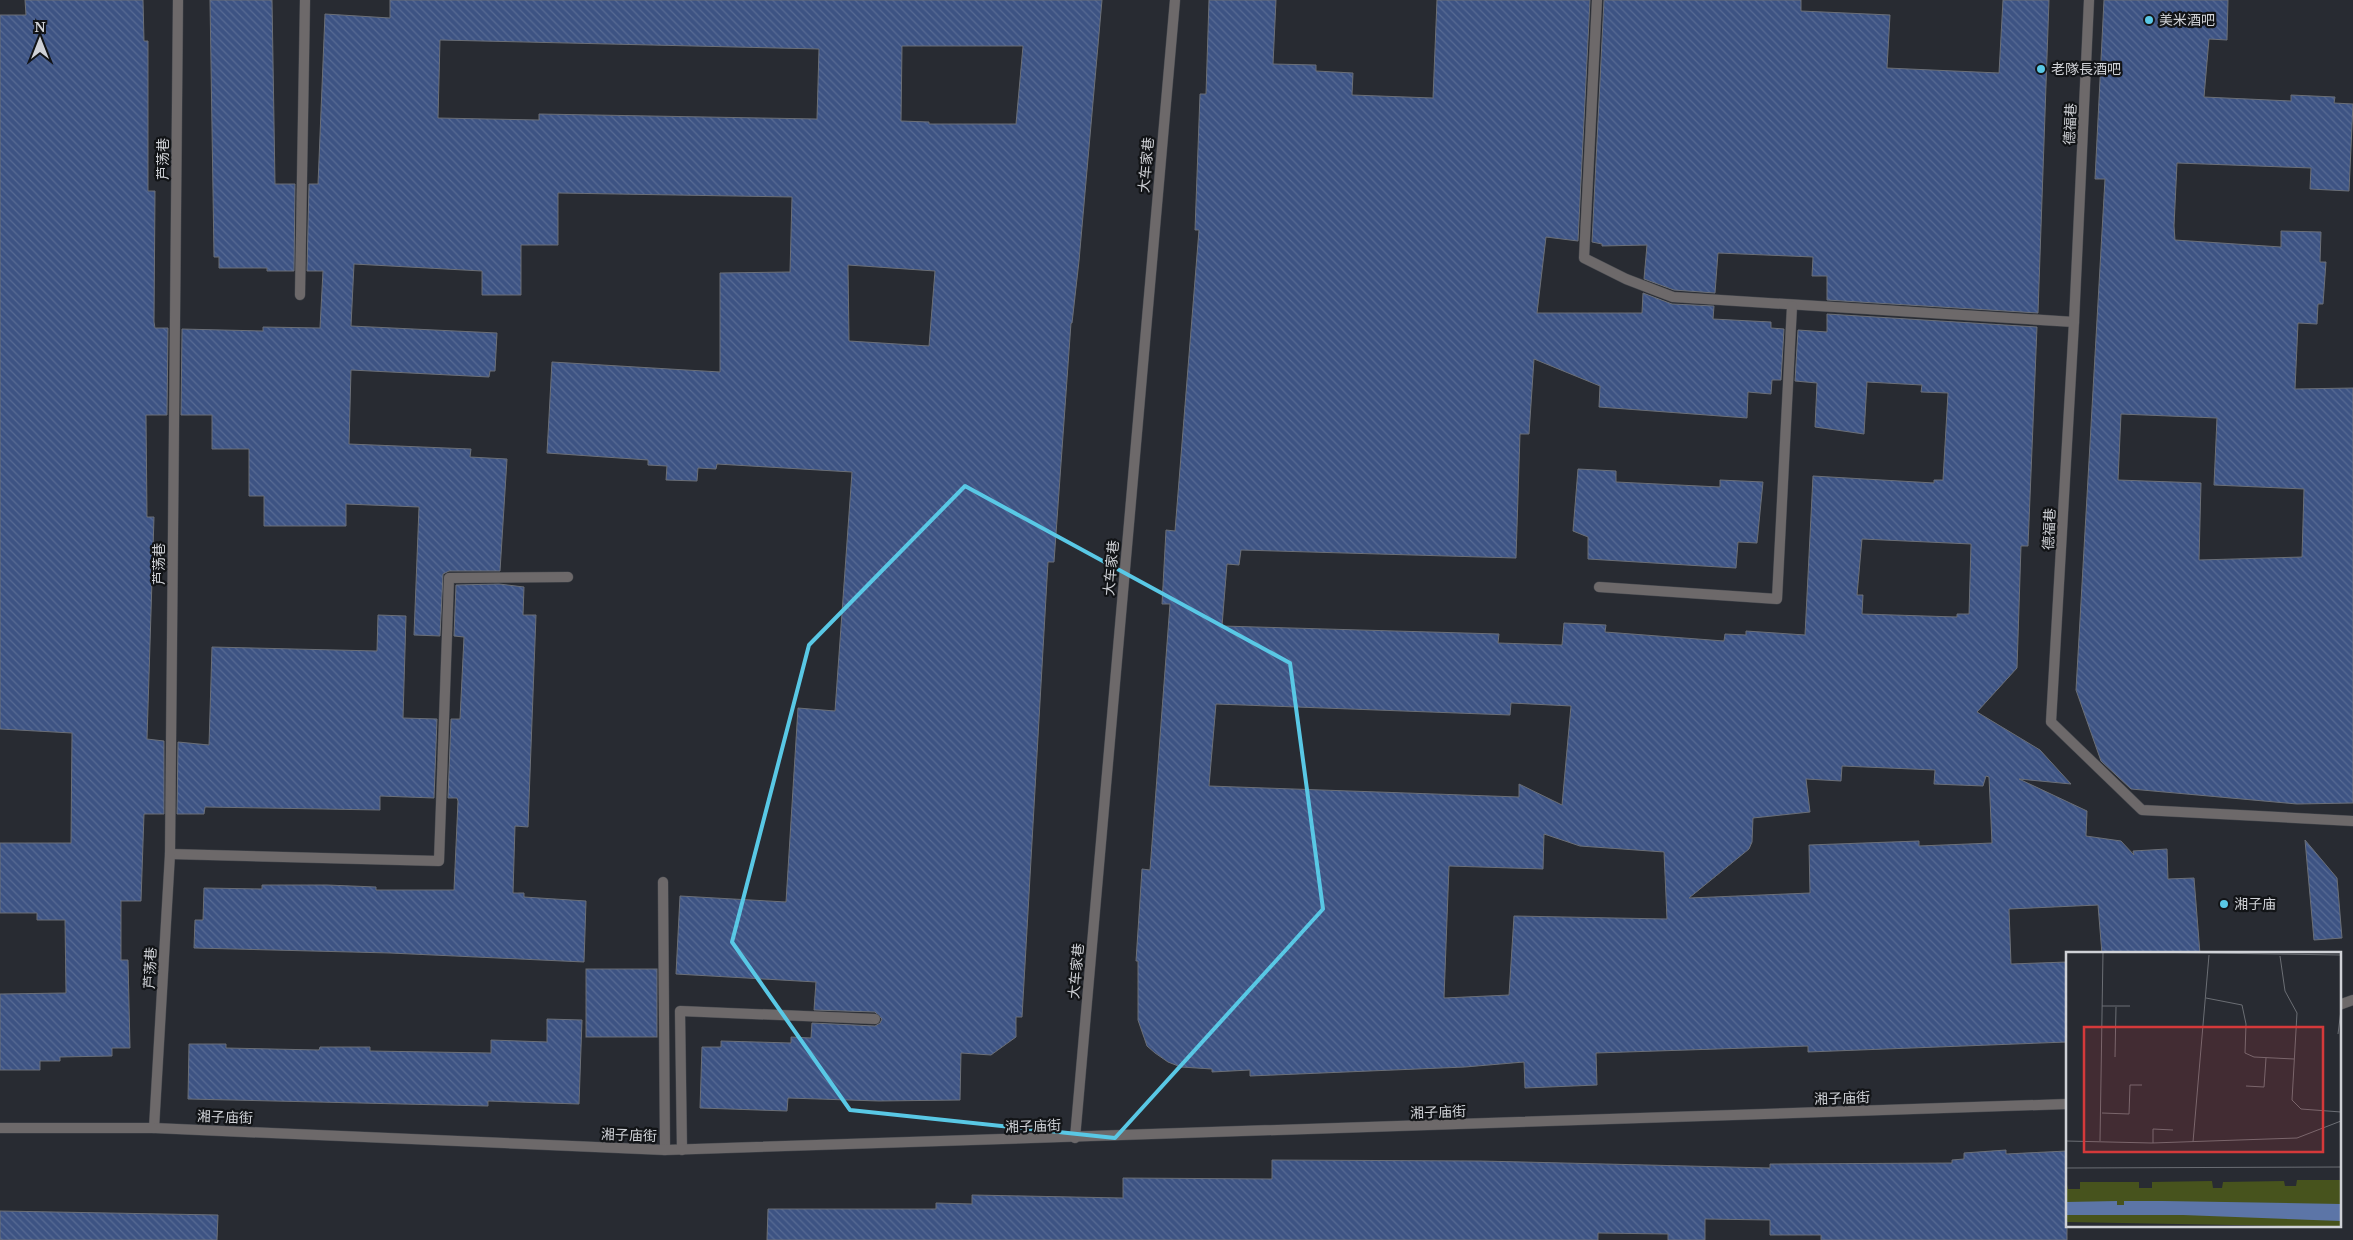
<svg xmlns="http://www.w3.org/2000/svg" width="2353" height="1240" font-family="'Noto Serif','Noto Sans SC',serif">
<defs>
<pattern id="building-back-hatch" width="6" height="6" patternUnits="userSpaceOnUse" patternTransform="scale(1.25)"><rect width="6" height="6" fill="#3d5383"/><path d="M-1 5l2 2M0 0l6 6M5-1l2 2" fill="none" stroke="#586b94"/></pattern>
</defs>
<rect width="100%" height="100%" fill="#282b32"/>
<g fill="url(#building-back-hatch)" stroke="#6b6f77" fill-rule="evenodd">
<path d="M 25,0 L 143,0 L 144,41 L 148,41 L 148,191 L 155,191 L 154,322 L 155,328 L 168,328 L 167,415 L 146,415 L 147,517 L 154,517 L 147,739 L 164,741 L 164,814 L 144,814 L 141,901 L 121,901 L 121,960 L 128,960 L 130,1048 L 112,1048 L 112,1056 L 60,1057 L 60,1061 L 40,1061 L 40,1070 L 0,1070 L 0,994 L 66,993 L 65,920 L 37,920 L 37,913 L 0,913 L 0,843 L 71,843 L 72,733 L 0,729 L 0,15 L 26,15 Z"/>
<path d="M 210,0 L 272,0 L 275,184 L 295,184 L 294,271 L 267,271 L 267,268 L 219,268 L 219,257 L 214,257 Z"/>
<path d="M 390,0 L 1102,0 L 1079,261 L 1072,323 L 1071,323 L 1054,562 L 1048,562 L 1022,1017 L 1016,1017 L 1016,1037 L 991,1055 L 961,1053 L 960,1100 L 879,1101 L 788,1098 L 787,1111 L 700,1108 L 702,1047 L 721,1047 L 721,1041 L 791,1043 L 791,1037 L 811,1038 L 812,1023 L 875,1026 L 880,1023 L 882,1019 L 875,1012 L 814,1010 L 816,982 L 676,974 L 680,896 L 786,902 L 798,708 L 835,711 L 852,472 L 717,464 L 716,469 L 698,468 L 697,481 L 666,480 L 667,466 L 648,465 L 648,460 L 547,453 L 552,362 L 720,372 L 720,273 L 790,272 L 792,197 L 558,193 L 558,245 L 521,245 L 521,295 L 482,295 L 482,271 L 354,264 L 351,326 L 497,333 L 495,371 L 490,371 L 489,377 L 351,370 L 349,444 L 471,449 L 470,457 L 507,459 L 500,571 L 449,571 L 443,574 L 440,636 L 414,635 L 419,507 L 346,504 L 346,526 L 264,526 L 264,496 L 249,496 L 249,449 L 212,449 L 212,415 L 181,415 L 182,329 L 263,331 L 263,327 L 320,328 L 323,271 L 307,271 L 309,184 L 318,184 L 325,14 L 390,18 ZM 440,40 L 819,49 L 817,119 L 539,114 L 539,120 L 438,118 ZM 902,46 L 1023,46 L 1016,124 L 929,124 L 929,122 L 901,121 ZM 848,265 L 935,271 L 929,346 L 849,341 Z"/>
<path d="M 1209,0 L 1276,0 L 1273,64 L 1316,65 L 1316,71 L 1353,73 L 1352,95 L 1433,98 L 1437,0 L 1590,0 L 1578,241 L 1546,237 L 1537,313 L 1642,313 L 1643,293 L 1672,304 L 1714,306 L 1713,319 L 1771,322 L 1771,328 L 1784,329 L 1781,380 L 1772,380 L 1771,394 L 1748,392 L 1747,418 L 1599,407 L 1600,386 L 1534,359 L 1529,434 L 1520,434 L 1516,558 L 1241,550 L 1239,565 L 1227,564 L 1222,626 L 1499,634 L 1498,643 L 1562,645 L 1564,623 L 1606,625 L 1605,632 L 1724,641 L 1725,634 L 1746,635 L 1746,631 L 1805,635 L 1813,476 L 1934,483 L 1934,480 L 1943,480 L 1948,393 L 1921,392 L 1922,385 L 1867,382 L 1864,434 L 1815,427 L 1817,383 L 1795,381 L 1798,330 L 1827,332 L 1827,314 L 2037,327 L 2028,546 L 2021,546 L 2017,668 L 1977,712 L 2040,750 L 2071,784 L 2019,779 L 2087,811 L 2086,836 L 2121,841 L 2134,855 L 2133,851 L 2167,849 L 2168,879 L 2194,878 L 2200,954 L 2102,954 L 2098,905 L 2009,909 L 2011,964 L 2067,962 L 2067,1042 L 1808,1052 L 1808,1046 L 1596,1053 L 1597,1085 L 1525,1088 L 1524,1062 L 1465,1067 L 1250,1076 L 1250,1070 L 1212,1072 L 1212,1069 L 1181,1067 L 1168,1062 L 1155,1053 L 1147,1046 L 1138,1020 L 1138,961 L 1136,961 L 1142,869 L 1150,870 L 1170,604 L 1162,604 L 1166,530 L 1175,531 L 1199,230 L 1195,230 L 1200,94 L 1206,94 ZM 1862,539 L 1971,544 L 1969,614 L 1957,614 L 1957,617 L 1862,614 L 1863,595 L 1857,595 ZM 1511,703 L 1571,706 L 1562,805 L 1519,784 L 1519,797 L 1209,786 L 1216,704 L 1510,715 ZM 1842,766 L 1935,770 L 1934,784 L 1983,786 L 1986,776 L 1989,777 L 1992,843 L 1919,846 L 1919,841 L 1809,845 L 1810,893 L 1689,898 L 1749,849 L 1752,842 L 1753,818 L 1810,812 L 1806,779 L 1841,781 ZM 1544,834 L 1580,846 L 1664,852 L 1667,919 L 1514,916 L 1509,995 L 1444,998 L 1449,866 L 1543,869 Z"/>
<path d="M 1604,0 L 1801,0 L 1801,11 L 1890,15 L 1887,68 L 1999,73 L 2003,0 L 2049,0 L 2038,313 L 1827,300 L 1827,276 L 1812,276 L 1813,257 L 1718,253 L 1715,293 L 1674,290 L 1644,279 L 1647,245 L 1602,246 L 1602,244 L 1592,242 Z"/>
<path d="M 2104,0 L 2228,0 L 2227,40 L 2209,39 L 2204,97 L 2291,101 L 2291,95 L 2335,97 L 2334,103 L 2353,104 L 2349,191 L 2310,189 L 2311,168 L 2177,163 L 2174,226 L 2175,240 L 2281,247 L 2281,231 L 2321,232 L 2320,262 L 2326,262 L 2323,304 L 2318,304 L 2317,324 L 2298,323 L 2295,389 L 2353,388 L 2353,803 L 2297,804 L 2131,789 L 2101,761 L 2076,690 L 2105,179 L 2095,179 ZM 2121,414 L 2217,418 L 2214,485 L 2304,489 L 2302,557 L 2199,560 L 2201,483 L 2118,480 Z"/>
<path d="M 1578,469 L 1616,471 L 1616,482 L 1720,487 L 1720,480 L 1763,482 L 1757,543 L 1738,542 L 1736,568 L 1588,559 L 1588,537 L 1573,531 Z"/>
<path d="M 499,584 L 524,587 L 523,615 L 536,615 L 528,827 L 515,826 L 513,893 L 524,893 L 524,897 L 586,901 L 584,962 L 390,953 L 194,948 L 195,920 L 203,920 L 204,888 L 262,889 L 262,885 L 327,885 L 376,887 L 376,890 L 454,890 L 458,801 L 457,798 L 448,798 L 451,719 L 460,719 L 464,637 L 454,636 L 456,585 Z"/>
<path d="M 378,615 L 406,616 L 403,718 L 437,719 L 434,798 L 380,796 L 380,810 L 205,807 L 204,814 L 177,814 L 178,742 L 209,745 L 212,647 L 377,651 Z"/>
<path d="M 2305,840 L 2337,878 L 2342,938 L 2314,940 Z"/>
<rect x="586" y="969" width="71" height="68"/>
<path d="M 547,1019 L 582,1020 L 579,1104 L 488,1101 L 488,1106 L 188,1099 L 189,1044 L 226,1044 L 226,1048 L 319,1050 L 320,1047 L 370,1047 L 370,1051 L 491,1053 L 491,1040 L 547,1042 Z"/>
<path d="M 2006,1150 L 2006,1154 L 2067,1151 L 2067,1240 L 1821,1240 L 1821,1235 L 1770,1235 L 1770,1220 L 1705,1219 L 1705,1240 L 1668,1240 L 1668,1234 L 1598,1233 L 1598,1240 L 767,1240 L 768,1209 L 936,1209 L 936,1203 L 972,1204 L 972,1195 L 1123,1198 L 1123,1178 L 1272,1179 L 1272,1160 L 1481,1161 L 1770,1168 L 1770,1164 L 1952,1163 L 1952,1160 L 1964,1159 L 1964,1153 Z"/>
<path d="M 0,1211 L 218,1215 L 217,1240 L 0,1240 Z"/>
</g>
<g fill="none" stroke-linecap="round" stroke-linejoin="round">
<g stroke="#43464c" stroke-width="11">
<g id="service">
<path d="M 1597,0 L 1584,258 L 1626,279 L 1673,297 L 2074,322"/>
<path d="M 2089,0 L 2074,322 L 2051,722 L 2142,810 L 2353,821"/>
<path d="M 300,295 L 305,0"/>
<path d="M 1599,587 L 1777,599 L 1792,306"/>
<path d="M 170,854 L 439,861 L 449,578 L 568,577"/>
<path d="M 663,882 L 665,1150"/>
<path d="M 154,1128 L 170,854 L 178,0"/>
<path d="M 682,1150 L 680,1011 L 875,1019"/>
</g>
</g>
<g stroke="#43464c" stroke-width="11">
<g id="tertiary">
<path d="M 2339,1005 L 2353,1000"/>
<path d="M 0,1128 L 154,1128 L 665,1150 L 2067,1104"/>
<path d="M 1075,1138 L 1175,0"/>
</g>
</g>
<use href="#service" stroke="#6d696a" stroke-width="10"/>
<use href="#tertiary" stroke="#6d696a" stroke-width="10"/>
</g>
<path fill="none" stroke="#59c8e5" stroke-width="4" stroke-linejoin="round" d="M 965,486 L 1290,663 L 1323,909 L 1115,1138 L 850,1110 L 732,942 L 809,645 Z"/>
<g fill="#59c8e5" stroke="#121417" stroke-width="2">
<circle cx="2149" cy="20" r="5"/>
<circle cx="2041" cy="69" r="5"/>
<circle cx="2224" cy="904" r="5"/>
</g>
<g text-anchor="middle" stroke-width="4.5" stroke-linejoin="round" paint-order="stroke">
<g font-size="14" fill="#d0d2d7" stroke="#121417" text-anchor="start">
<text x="2159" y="25">美米酒吧</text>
<text x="2051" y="74">老隊長酒吧</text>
<text x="2234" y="909">湘子庙</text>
</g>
<g font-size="14" fill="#d0d2d7" stroke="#121417">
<text transform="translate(2070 124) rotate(-87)" y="5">德福巷</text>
<text transform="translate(163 159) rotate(-90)" y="5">芦荡巷</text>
<text transform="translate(1146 165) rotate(-85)" y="5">大车家巷</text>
<text transform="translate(2049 529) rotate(-87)" y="5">德福巷</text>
<text transform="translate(159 564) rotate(-90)" y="5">芦荡巷</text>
<text transform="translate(1111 568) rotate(-85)" y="5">大车家巷</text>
<text transform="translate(150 968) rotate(-87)" y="5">芦荡巷</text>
<text transform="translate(1076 971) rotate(-85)" y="5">大车家巷</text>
<text transform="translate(1842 1098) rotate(-2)" y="5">湘子庙街</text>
<text transform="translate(1438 1112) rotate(-2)" y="5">湘子庙街</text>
<text transform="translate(225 1117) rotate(2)" y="5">湘子庙街</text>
<text transform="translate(1033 1126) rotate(-2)" y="5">湘子庙街</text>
<text transform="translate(629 1135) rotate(2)" y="5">湘子庙街</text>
</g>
</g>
<g transform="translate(2066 952)">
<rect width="275" height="275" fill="#282b32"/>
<path d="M 231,228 L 275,228 L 275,275 L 0,270 L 0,229 L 2,237 L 14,237 L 14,230 L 73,230 L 73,236 L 86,236 L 86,230 L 146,229 L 147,236 L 156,236 L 157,230 L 218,229 L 219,234 L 230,234 Z" fill="#47531d"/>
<path d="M 51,249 L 51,253 L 58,253 L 58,249 L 97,249 L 275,252 L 275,269 L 117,263 L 0,263 L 0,250 Z" fill="#5c75a7"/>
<path fill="none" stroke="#6b6e74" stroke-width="1" d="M 74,0 L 275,3M 214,4 L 219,39 L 231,61 L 226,148 L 235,157 L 275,160M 140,46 L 176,53 L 180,72 L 179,101 L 188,105 L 228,107M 36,54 L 64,54M 272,82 L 275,58M 49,105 L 50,55M 180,134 L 198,135 L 200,106M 36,161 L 63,162 L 64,133 L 76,133M 0,189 L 86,191 L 231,186 L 275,169M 34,189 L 37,0M 127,190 L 143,3M 87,191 L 87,177 L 107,178M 0,216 L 275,215"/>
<path fill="#d5393a" fill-opacity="0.15" stroke="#d5393a" stroke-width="2.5" d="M 18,75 L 257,75 L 257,200 L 18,200 Z"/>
<rect width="275" height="275" fill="none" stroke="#d0d2d7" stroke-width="2.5"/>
</g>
<g transform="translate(40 40)" stroke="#121417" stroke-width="4" paint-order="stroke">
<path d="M0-4L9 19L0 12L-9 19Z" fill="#d0d2d7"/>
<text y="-8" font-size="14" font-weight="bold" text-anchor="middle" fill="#d0d2d7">N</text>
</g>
</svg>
